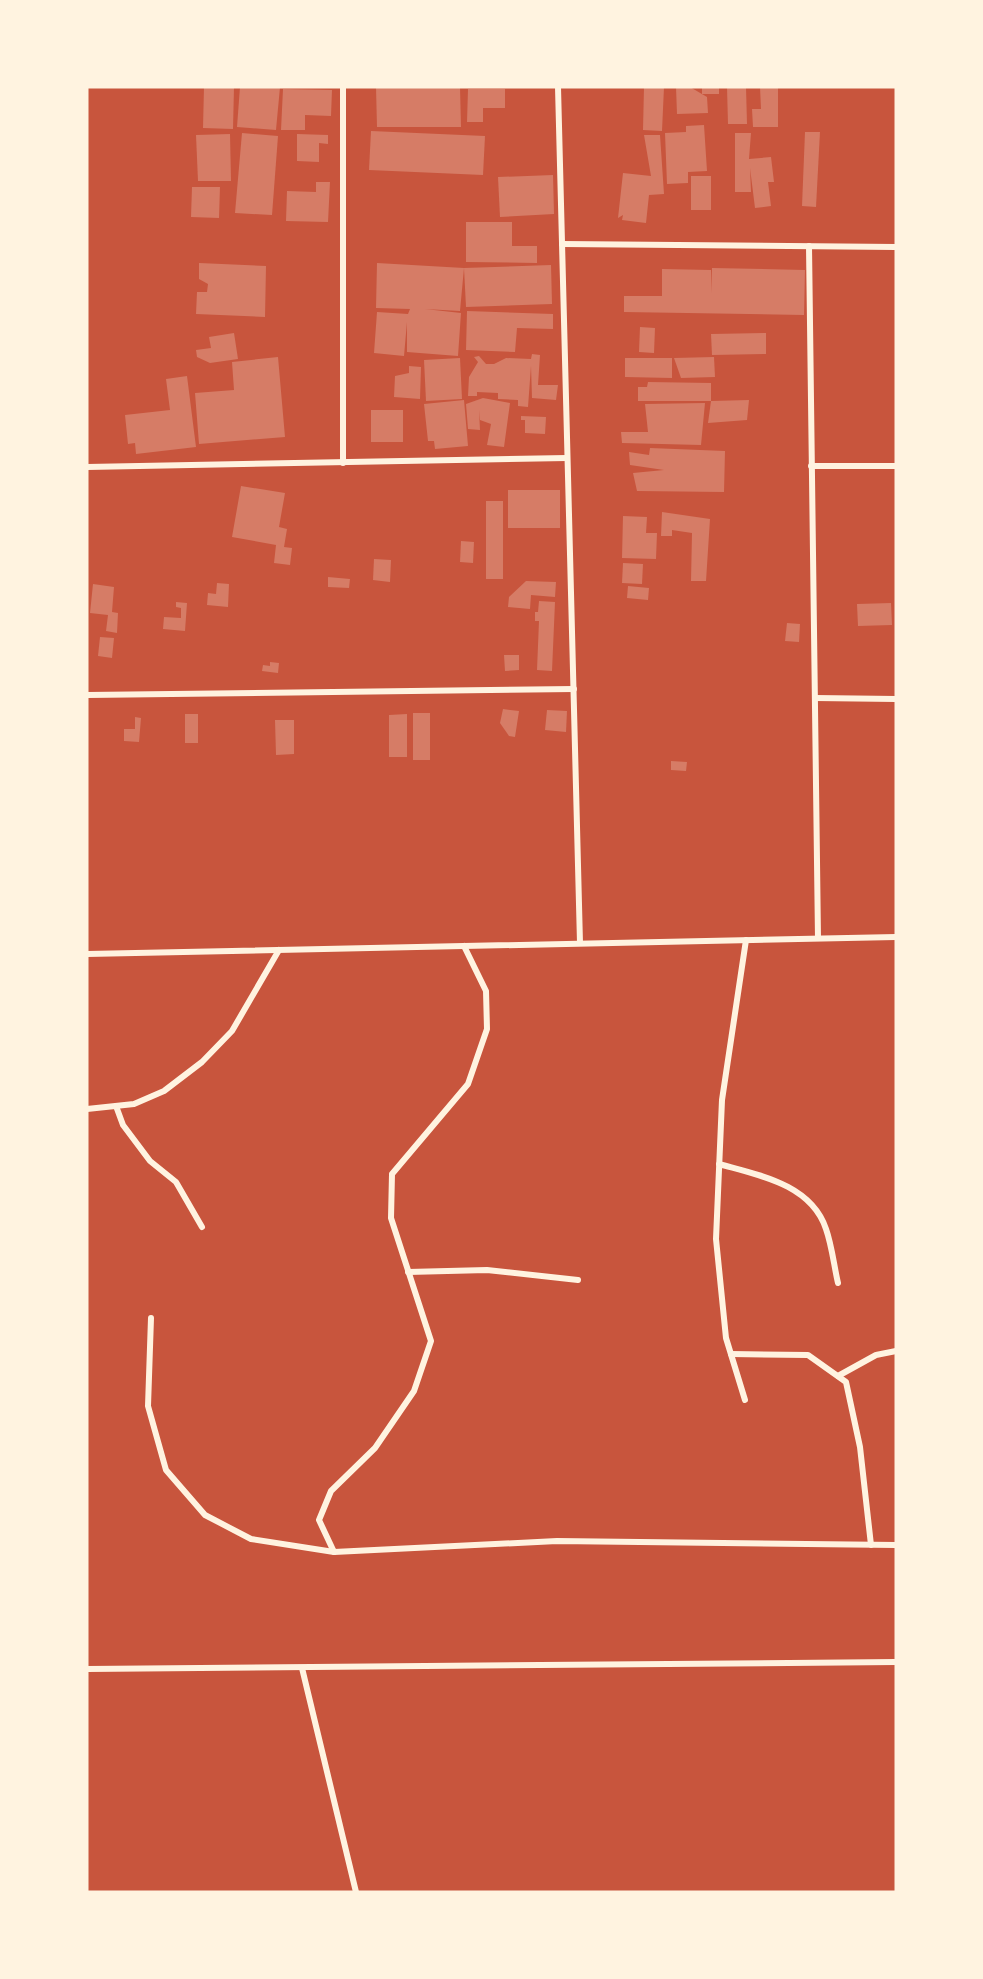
<svg xmlns="http://www.w3.org/2000/svg" width="983" height="1979" font-family="Helvetica,sans-serif">
<rect width="100%" height="100%" fill="#c8553d"/>
<g fill="#d67c66">
<path d="M 204,87 L 234,87 L 233,129 L 203,128 Z"/>
<path d="M 240,87 L 280,87 L 276,130 L 237,127 Z"/>
<path d="M 376,87 L 460,87 L 461,127 L 377,127 Z"/>
<path d="M 644,87 L 664,87 L 662,131 L 643,130 Z"/>
<path d="M 676,87 L 690,87 L 707,97 L 708,113 L 677,114 Z"/>
<rect x="702" y="87" width="17" height="7"/>
<path d="M 727,87 L 746,87 L 747,124 L 728,124 Z"/>
<path d="M 760,87 L 778,87 L 778,127 L 753,127 L 752,109 L 761,109 Z"/>
<path d="M 283,89 L 332,90 L 331,116 L 305,115 L 305,130 L 281,130 Z"/>
<path d="M 468,89 L 505,89 L 505,108 L 483,108 L 483,122 L 467,122 Z"/>
<path d="M 704,125 L 707,171 L 688,172 L 688,183 L 667,184 L 665,133 L 686,132 L 686,126 Z"/>
<path d="M 371,131 L 485,136 L 483,175 L 369,170 Z"/>
<path d="M 805,132 L 820,132 L 816,207 L 802,206 Z"/>
<path d="M 242,133 L 278,136 L 272,215 L 235,213 Z"/>
<path d="M 735,133 L 751,133 L 749,159 L 771,157 L 774,182 L 768,182 L 771,206 L 755,208 L 750,168 L 751,192 L 735,192 Z"/>
<path d="M 230,134 L 231,181 L 198,181 L 196,135 Z"/>
<path d="M 297,134 L 328,135 L 328,144 L 319,143 L 319,162 L 297,161 Z"/>
<path d="M 644,135 L 660,135 L 664,194 L 649,195 L 646,223 L 622,220 L 623,215 L 618,218 L 623,173 L 651,176 Z"/>
<path d="M 553,175 L 554,214 L 500,217 L 498,177 Z"/>
<rect x="691" y="176" width="20" height="34"/>
<path d="M 316,182 L 330,182 L 328,222 L 286,221 L 287,191 L 316,192 Z"/>
<path d="M 192,187 L 220,187 L 219,218 L 191,217 Z"/>
<path d="M 466,222 L 512,222 L 512,246 L 537,246 L 537,263 L 466,262 Z"/>
<path d="M 199,263 L 266,266 L 265,317 L 196,314 L 197,292 L 207,292 L 208,284 L 199,279 Z"/>
<path d="M 377,263 L 464,268 L 460,311 L 425,309 L 461,313 L 458,356 L 407,352 L 407,322 L 404,356 L 374,353 L 377,312 L 408,314 L 410,309 L 376,308 Z"/>
<path d="M 551,265 L 552,304 L 466,307 L 464,268 Z"/>
<path d="M 712,268 L 805,270 L 804,315 L 624,312 L 624,296 L 662,296 L 662,269 L 711,270 L 711,293 Z"/>
<path d="M 467,311 L 553,314 L 553,329 L 517,328 L 515,352 L 466,350 Z"/>
<path d="M 640,327 L 655,328 L 654,353 L 639,352 Z"/>
<path d="M 234,333 L 238,359 L 210,363 L 197,357 L 196,350 L 211,348 L 209,337 Z"/>
<path d="M 766,333 L 766,354 L 712,355 L 711,334 Z"/>
<path d="M 532,354 L 540,355 L 538,385 L 558,385 L 556,400 L 532,398 L 531,366 L 528,407 L 518,406 L 518,400 L 498,399 L 498,393 L 477,392 L 477,396 L 468,396 L 469,377 L 478,362 L 474,357 L 479,356 L 486,364 L 494,364 L 506,358 L 531,359 Z"/>
<path d="M 278,357 L 285,437 L 199,444 L 195,393 L 234,390 L 232,362 Z"/>
<path d="M 714,357 L 715,377 L 681,378 L 674,358 Z"/>
<path d="M 460,358 L 462,399 L 426,401 L 424,360 Z"/>
<path d="M 625,358 L 672,358 L 672,378 L 625,377 Z"/>
<path d="M 409,366 L 421,367 L 420,399 L 394,397 L 395,376 L 409,373 Z"/>
<path d="M 187,376 L 196,447 L 136,454 L 135,443 L 128,444 L 125,415 L 170,410 L 166,379 Z"/>
<path d="M 648,382 L 711,383 L 711,401 L 638,401 L 638,387 L 647,387 Z"/>
<path d="M 483,398 L 510,403 L 504,447 L 487,445 L 491,424 L 480,420 L 479,410 L 480,430 L 468,429 L 466,404 Z"/>
<path d="M 464,400 L 468,446 L 435,449 L 434,441 L 428,441 L 424,404 Z"/>
<path d="M 749,400 L 747,420 L 708,423 L 711,401 Z"/>
<path d="M 705,403 L 701,445 L 622,443 L 621,432 L 648,432 L 645,404 Z"/>
<rect x="371" y="410" width="32" height="32"/>
<path d="M 521,416 L 546,417 L 545,434 L 525,433 L 525,420 L 521,420 Z"/>
<path d="M 650,448 L 725,451 L 724,492 L 637,491 L 633,473 L 664,470 L 630,465 L 629,452 L 649,455 Z"/>
<path d="M 241,486 L 285,493 L 279,527 L 287,529 L 284,547 L 292,548 L 290,565 L 274,563 L 276,545 L 232,537 Z"/>
<rect x="508" y="490" width="52" height="38"/>
<rect x="486" y="501" width="17" height="78"/>
<path d="M 662,512 L 710,519 L 706,581 L 691,581 L 692,533 L 672,530 L 672,536 L 661,536 Z"/>
<path d="M 623,516 L 647,517 L 646,533 L 657,533 L 656,559 L 622,558 Z"/>
<path d="M 461,541 L 474,542 L 473,563 L 460,562 Z"/>
<path d="M 374,559 L 391,560 L 390,582 L 373,580 Z"/>
<path d="M 623,563 L 643,564 L 642,584 L 622,583 Z"/>
<path d="M 328,577 L 350,579 L 349,588 L 328,587 Z"/>
<path d="M 526,581 L 556,582 L 555,597 L 531,595 L 530,609 L 508,607 L 509,597 Z"/>
<path d="M 217,583 L 229,584 L 228,607 L 207,605 L 208,593 L 216,594 Z"/>
<path d="M 93,584 L 114,587 L 112,612 L 118,613 L 117,633 L 106,631 L 108,615 L 90,613 Z"/>
<path d="M 628,586 L 649,588 L 648,600 L 627,598 Z"/>
<path d="M 539,601 L 555,602 L 552,671 L 537,670 L 539,621 L 535,621 L 535,612 L 538,612 Z"/>
<path d="M 176,602 L 187,603 L 185,631 L 163,629 L 164,617 L 181,618 L 181,608 L 176,607 Z"/>
<path d="M 891,603 L 892,625 L 858,626 L 857,604 Z"/>
<path d="M 787,623 L 800,624 L 799,642 L 785,641 Z"/>
<path d="M 100,637 L 114,638 L 112,658 L 98,656 Z"/>
<path d="M 504,655 L 519,655 L 519,670 L 505,671 Z"/>
<path d="M 270,662 L 279,663 L 278,673 L 262,671 L 263,665 L 270,666 Z"/>
<path d="M 503,709 L 519,711 L 515,737 L 509,736 L 500,723 Z"/>
<path d="M 547,710 L 567,711 L 566,732 L 545,730 Z"/>
<rect x="413" y="713" width="17" height="47"/>
<rect x="185" y="714" width="13" height="29"/>
<path d="M 407,714 L 407,757 L 389,757 L 389,715 Z"/>
<path d="M 135,717 L 141,718 L 139,742 L 124,741 L 124,729 L 135,729 Z"/>
<path d="M 275,720 L 294,720 L 294,754 L 276,755 Z"/>
<path d="M 671,761 L 687,762 L 686,771 L 671,770 Z"/>
</g>
<g fill="none" stroke-linecap="round" stroke-linejoin="round">
<g stroke="#fff3e0" stroke-width="6">
<path d="M 558,87 L 580,943"/>
<path d="M 562,244 L 896,247"/>
<path d="M 809,246 L 818,938"/>
<path d="M 343,463 L 343,87"/>
<path d="M 811,466 L 896,466"/>
<path d="M 87,467 L 567,458"/>
<path d="M 87,695 L 574,689"/>
<path d="M 815,698 L 896,699"/>
<path d="M 464,946 L 486,991 L 487,1029 L 468,1084 L 392,1174 L 391,1218 L 431,1341 L 414,1391 L 375,1448 L 331,1491 L 319,1520 L 334,1552 L 557,1541 L 896,1545"/>
<path d="M 87,954 L 896,937"/>
<path d="M 116,1106 L 123,1125 L 150,1161 L 176,1182 L 202,1227"/>
<path d="M 87,1109 L 134,1104 L 164,1091 L 202,1062 L 232,1031 L 279,950"/>
<path d="M 719,1164 C 758,1175 811,1184 826,1229 C 832,1246 834,1266 838,1283"/>
<path d="M 408,1272 L 487,1270 L 578,1280"/>
<path d="M 151,1318 L 148,1406 L 166,1470 L 205,1515 L 251,1539 L 334,1552"/>
<path d="M 731,1354 L 808,1355 L 846,1382 L 860,1447 L 871,1545"/>
<path d="M 838,1376 L 876,1355 L 896,1351"/>
<path d="M 745,1400 L 726,1338 L 716,1239 L 722,1100 L 746,940"/>
<path d="M 302,1668 L 356,1892"/>
<path d="M 87,1669 L 896,1662"/>
</g>
</g>
<rect width="983" height="1979" fill="none" stroke="#fff3e0" stroke-width="177"/>
</svg>
